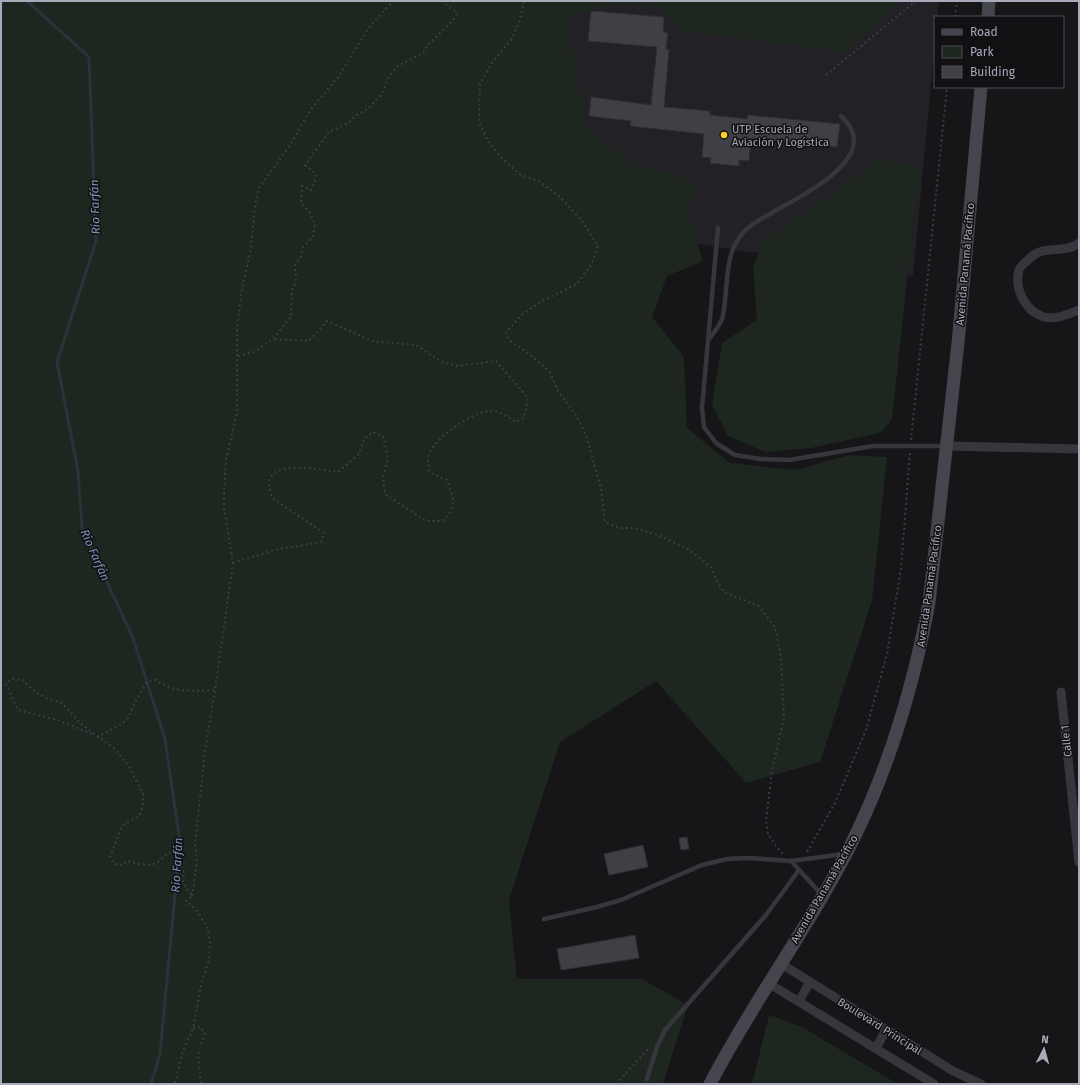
<svg xmlns="http://www.w3.org/2000/svg" width="1080" height="1085" font-family="'Fira Sans',sans-serif">
<rect width="100%" height="100%" fill="#161518"/>
<path fill="#222125" d="M 544,1 L 939,1 L 937,17 L 935,17 L 935,42 L 913,276 L 553,223 Z"/>
<g fill="#1d261f">
<path d="M 1,1 L 900,1 L 843,52 L 681,30 L 660,7 L 618,2 L 567,18 L 586,129 L 632,162 L 694,182 L 689,214 L 703,261 L 667,276 L 652,317 L 684,357 L 687,428 L 730,463 L 795,470 L 849,455 L 887,457 L 872,601 L 820,762 L 746,783 L 656,681 L 560,742 L 509,900 L 517,979 L 642,979 L 688,1005 L 663,1084 L 1,1084 Z"/>
<path d="M 878,159 L 919,168 L 892,420 L 880,433 L 811,448 L 765,452 L 728,436 L 712,405 L 722,343 L 757,320 L 753,267 L 762,242 L 842,187 Z"/>
<path d="M 769,1015 L 802,1027 L 898,1084 L 752,1084 Z"/>
</g>
<g fill="none" stroke-linecap="round" stroke-linejoin="round">
<path stroke="#2b323c" stroke-width="3" d="M 27,1 L 89,57 L 96,241 L 57,362 L 78,471 L 82,528 L 133,638 L 165,739 L 180,842 L 160,1054 L 151,1084"/>
</g>
<g fill="#403f45" stroke="#302f34">
<path d="M 591,11 L 664,17 L 663,32 L 668,33 L 666,49 L 669,50 L 664,107 L 710,111 L 710,115 L 747,119 L 748,115 L 840,124 L 837,147 L 751,138 L 749,161 L 739,160 L 739,166 L 710,163 L 711,158 L 702,157 L 704,134 L 630,126 L 631,121 L 589,116 L 591,97 L 651,105 L 657,47 L 588,41 Z"/>
<path d="M 687,837 L 689,849 L 681,850 L 679,838 Z"/>
<path d="M 643,845 L 648,867 L 609,875 L 604,854 Z"/>
<path d="M 635,935 L 639,958 L 561,970 L 557,949 Z"/>
</g>
<g fill="none" stroke-linecap="round" stroke-linejoin="round">
<g stroke="#3c3d44" stroke-width="2" stroke-dasharray="2 3" stroke-linecap="butt">
<path d="M 524,1 L 520,20 L 511,40 L 492,63 L 480,84 L 479,122 L 488,141 L 499,155 L 519,174 L 539,181 L 561,198 L 582,221 L 598,246 L 592,263 L 577,284 L 540,302 L 523,314 L 506,332 L 509,340 L 529,354 L 550,372 L 558,391 L 576,415 L 586,435 L 601,488 L 605,522 L 620,528 L 634,528 L 658,535 L 688,549 L 711,567 L 718,583 L 724,592 L 759,606 L 775,627 L 781,659 L 784,718 L 772,770 L 766,821 L 768,834 L 776,846 L 783,854"/>
<path d="M 955,17 L 957,1"/>
<path d="M 826,75 L 916,1"/>
<path d="M 238,356 L 254,352 L 273,339 L 291,317 L 292,290 L 296,282 L 295,265 L 301,256 L 303,247 L 313,237 L 315,224 L 310,213 L 301,203 L 302,186 L 311,190 L 315,181 L 316,174 L 305,165 L 329,132 L 348,123 L 357,115 L 369,108 L 382,94 L 388,78 L 396,67 L 423,53 L 427,46 L 454,19 L 457,13 L 442,1"/>
<path d="M 911,440 L 947,87"/>
<path d="M 233,563 L 274,550 L 321,542 L 324,533 L 272,498 C 271,494 269,487 269,483 C 271,459 323,470 338,472 L 359,454 L 364,439 L 373,432 L 383,436 L 388,458 L 383,478 L 385,494 L 426,521 L 442,521 C 458,507 454,499 447,480 L 430,473 C 428,466 427,458 430,452 C 438,436 470,414 487,411 C 497,409 508,417 516,422 L 524,418 L 528,398 L 496,361 L 457,366 L 440,361 L 416,345 L 372,341 L 327,321 L 309,341 L 273,339"/>
<path d="M 92,734 L 58,720 L 18,710 L 6,684 L 11,679 L 23,680 L 32,689 L 46,698 L 62,703 L 81,724 L 115,749 L 128,765 L 143,794 L 143,806 L 139,816 L 122,826 L 110,857 L 115,864 L 123,865 L 127,861 C 136,863 149,868 158,862 C 164,858 165,853 173,852 L 184,872 L 183,883 L 192,896 L 186,901 L 198,912 L 208,929 L 210,943 L 209,960 L 202,981 L 193,1028 L 182,1053 L 175,1084"/>
<path d="M 97,737 L 122,724 L 128,718 L 135,702 L 147,682 L 156,680 C 173,693 195,691 215,690"/>
<path d="M 807,852 L 835,803 L 866,730 L 887,654 L 901,569 L 910,452"/>
<path d="M 192,896 L 197,863 L 195,844 L 205,751 L 215,690 L 233,563 L 224,508 L 224,490 L 226,460 L 237,412 L 237,327 L 242,289 L 251,248 L 255,205 L 259,188 L 290,145 L 311,109 L 339,76 L 370,26 L 393,1"/>
<path d="M 193,1028 L 201,1027 L 205,1034 L 198,1054 L 201,1084"/>
<path d="M 616,1084 L 649,1048"/>
</g>
<g stroke="#36373d" stroke-width="4.5">
<path d="M 718,228 L 702,408 L 704,427 L 716,443 L 735,455 L 761,459 L 789,460 L 873,446 L 945,446"/>
<path d="M 709,339 C 714,332 719,327 722,319 C 724,314 724,307 725,301 C 728,275 726,246 748,228 C 773,206 893,164 841,116"/>
<path d="M 791,861 L 822,895"/>
<path d="M 544,919 L 597,907 L 621,900 L 702,865 L 727,859 L 749,858 L 791,861 L 843,854"/>
<path d="M 647,1079 L 657,1047 L 665,1030 L 766,915 L 799,870"/>
</g>
<g stroke="#36373d" stroke-width="9">
<path d="M 1079,243 C 1063,255 1045,243 1029,259 C 1026,262 1020,266 1019,270 C 1014,289 1025,311 1044,317 C 1056,320 1068,314 1079,310"/>
<path d="M 946,446 L 1079,449"/>
<path d="M 1061,692 L 1079,862"/>
<path d="M 780,963 L 953,1071 L 981,1084"/>
<path d="M 768,983 L 934,1084"/>
<path d="M 799,1001 L 810,982"/>
<path d="M 876,1048 L 886,1030"/>
</g>
<g stroke="#44454d" stroke-width="13">
<path d="M 988,17 L 989,1"/>
<path d="M 710,1084 C 754,999 813,922 855,836 C 891,762 914,683 929,603 L 958,343 L 981,87"/>
</g>
</g>
<circle fill="#fdce28" stroke="#111013" stroke-width="1.5" cx="724" cy="135" r="4"/>
<g text-anchor="middle" stroke-width="3" stroke-linejoin="round" paint-order="stroke">
<g font-size="11" fill="#a7aab9" stroke="#111013" text-anchor="start">
<text x="732" y="133">UTP Escuela de<tspan x="732" dy="13">Aviación y Logística</tspan></text>
</g>
<g font-size="11" fill="#a7aab9" stroke="#111013">
<text transform="translate(965 264) rotate(-85)" y="4">Avenida Panamá Pacífico</text>
<text transform="translate(929 586) rotate(-82)" y="4">Avenida Panamá Pacífico</text>
<text transform="translate(1066 741) rotate(-96)" y="4">Calle 1</text>
<text transform="translate(824 889) rotate(-60)" y="4">Avenida Panamá Pacífico</text>
<text transform="translate(880 1026) rotate(32)" y="4">Boulevard Principal</text>
</g>
<g font-size="12" font-style="italic" fill="#7c94b6" stroke="#111013">
<text transform="translate(95 207) rotate(-92)" y="4">Río Farfán</text>
<text transform="translate(95 555) rotate(66)" y="4">Río Farfán</text>
<text transform="translate(177 865) rotate(-87)" y="4">Río Farfán</text>
</g>
</g>
<rect width="1080" height="1085" fill="none" stroke="#a7aab9" stroke-width="4"/>
<rect x="934" y="16" width="130" height="72" fill="#111013" stroke="#4d4e55"/>
<rect x="942" y="29" width="20" height="6" fill="#44454d" stroke="#4d4e55"/>
<text x="970" y="36" font-size="12" fill="#a7aab9">Road</text>
<rect x="942" y="46" width="20" height="12" fill="#1d261f" stroke="#4d4e55"/>
<text x="970" y="56" font-size="12" fill="#a7aab9">Park</text>
<rect x="942" y="66" width="20" height="12" fill="#403f45" stroke="#4d4e55"/>
<text x="970" y="76" font-size="12" fill="#a7aab9">Building</text>
<g transform="translate(1044 1049) rotate(6)" stroke="#111013" stroke-width="3" paint-order="stroke">
<path d="M0-3L7 15L0 10L-7 15Z" fill="#a7aab9"/>
<text y="-6" font-size="11" font-weight="bold" text-anchor="middle" fill="#a7aab9">N</text>
</g>
</svg>
